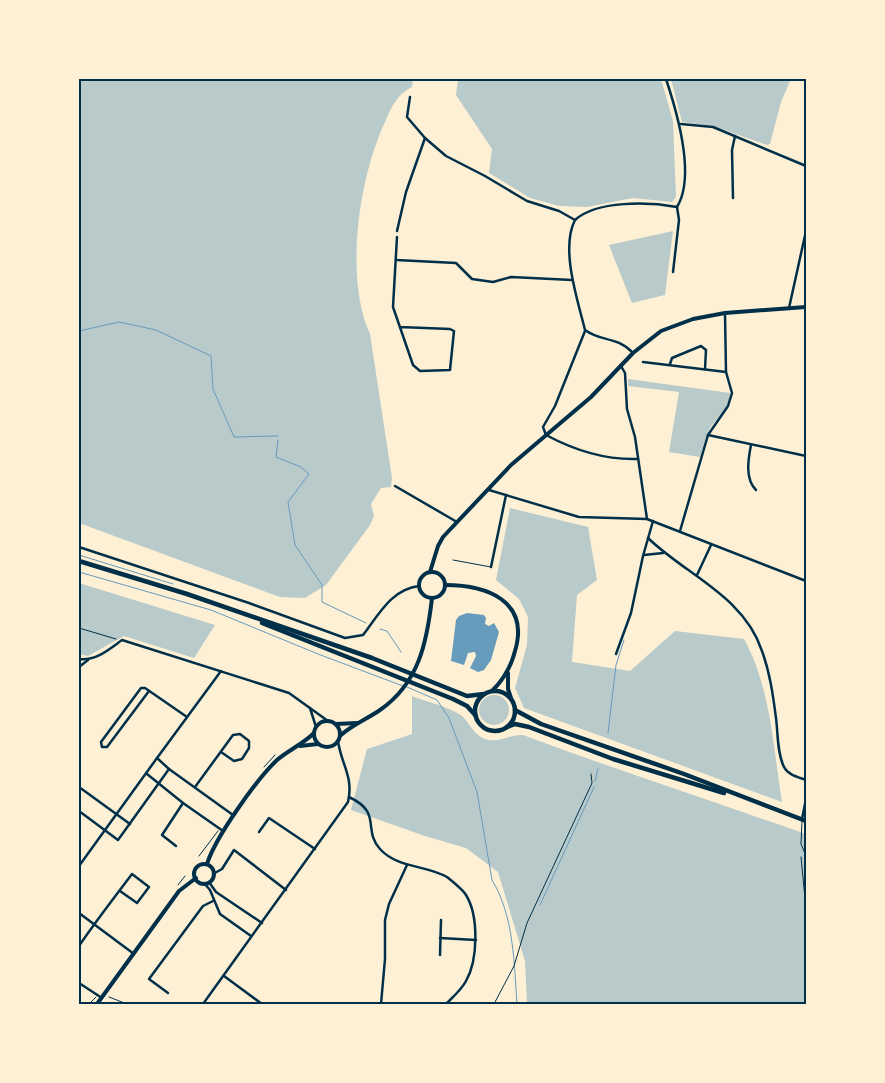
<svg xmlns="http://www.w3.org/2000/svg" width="885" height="1083" font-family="'Fira Sans Condensed',sans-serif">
<rect width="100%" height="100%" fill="#fdf0d5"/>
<g fill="#b9caca">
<path d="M 79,79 L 413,79 L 412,87 C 397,94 391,108 385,122 C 359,177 344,278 370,334 L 392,478 L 391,487 L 381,488 L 371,504 L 374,516 L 370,525 L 326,585 L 305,598 L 280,597 L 79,523 Z"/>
<path d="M 458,79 L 661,79 L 673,121 L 676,197 L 672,202 L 633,198 L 587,207 L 559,206 L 530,198 L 489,173 L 492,149 L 456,95 Z"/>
<path d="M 671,79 L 791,79 L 781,102 L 770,144 L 767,145 L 713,126 L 682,122 Z"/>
<path d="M 673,231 L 665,295 L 632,303 L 609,245 Z"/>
<path d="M 628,379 L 730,393 C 730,408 716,418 709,430 C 705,438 703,448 700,457 L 669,452 L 679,392 L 628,386 Z"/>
<path d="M 510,508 L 588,527 L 597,580 L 577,595 L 572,662 L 630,671 L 675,631 L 744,639 C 771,688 773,748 782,802 L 524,708 L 515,688 L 527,645 L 528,617 L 519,599 L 496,580 Z"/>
<path d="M 79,583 L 215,625 L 194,658 L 124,636 L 88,656 L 79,654 Z"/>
<circle cx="494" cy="710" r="15"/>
<path d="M 412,696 C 424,701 454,708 463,717 C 471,725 475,737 488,740 C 501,742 511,734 523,735 C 617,770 712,801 806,834 L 806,1004 L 527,1004 L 525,961 L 498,872 L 466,848 L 425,836 L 351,810 L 367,749 L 412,734 Z"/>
</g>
<path fill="#669bbc" d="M 467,613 L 484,615 L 486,618 L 485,624 L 489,626 L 494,623 L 499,632 L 491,660 L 484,670 L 478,672 L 470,668 L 476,656 L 475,652 L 468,653 L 464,665 L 451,661 L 456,620 L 459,616 Z"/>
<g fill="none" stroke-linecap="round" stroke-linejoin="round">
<g stroke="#669bbc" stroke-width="1">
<path d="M 79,331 L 119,322 L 156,330 L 211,356 L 213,389 L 234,437 L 278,436"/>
<path d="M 278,440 L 276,457 L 301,467 L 309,474 L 288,502 L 295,545 L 322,585 L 322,602 L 366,623"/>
<path d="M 79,555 L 173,584"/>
<path d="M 79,572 L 211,610 L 318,654 L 403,686"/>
<path d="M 380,629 L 387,631 L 401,652"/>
<path d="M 407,687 L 437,700 L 449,718 L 477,792 L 492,880 C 514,916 514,963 517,1004"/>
<path d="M 608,733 L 616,665 L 624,640"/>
<path d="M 595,781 L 598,769"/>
<path d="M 540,905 L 594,787"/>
</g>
<g stroke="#003049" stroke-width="1">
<path d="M 79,628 L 116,639"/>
<path d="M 264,767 L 275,755"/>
<path d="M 199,856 L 218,831"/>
<path d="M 801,857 L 806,909"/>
<path d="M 178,885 L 185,876"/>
<path d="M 109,997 L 127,1004"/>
<path d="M 89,1004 L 96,997"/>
<path d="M 494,1004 L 514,966 L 527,923 L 592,783 L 591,774"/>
</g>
<g stroke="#003049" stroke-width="1">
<path d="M 453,560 L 491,567"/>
<path d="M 802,821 L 801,844 L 806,856"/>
</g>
<g stroke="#003049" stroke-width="2.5">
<path d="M 410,97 L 407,117 L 425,138 L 446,156 L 485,176 L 527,201 L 559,211 L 575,220 C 560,249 578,301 585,330 C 601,342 617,336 633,353"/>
<path d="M 681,124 L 713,127 L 806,166"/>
<path d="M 733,198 L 732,150 L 735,136"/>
<path d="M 575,220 C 597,200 649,202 677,207 C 696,176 677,112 666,79"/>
<path d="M 397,231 L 406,192 L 425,138"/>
<path d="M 397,237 L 393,307 L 413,365 L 420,371 L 450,370 L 454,331 L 450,329 L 400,327"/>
<path d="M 396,260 L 456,263 L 472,279 L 493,282 L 511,277 L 572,280"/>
<path d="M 673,272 L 679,220 L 677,207"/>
<path d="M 789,308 L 806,231"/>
<path d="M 585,331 L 555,406 L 543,427 L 546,435 C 574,450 607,460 638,459"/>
<path d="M 643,362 L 726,372"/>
<path d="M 670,364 L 672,358 L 701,346 L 706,350 L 705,369"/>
<path d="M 621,366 L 625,373 L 627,409 L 635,437 L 647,519"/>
<path d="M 708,435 L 806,456"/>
<path d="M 751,445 C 748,460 745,479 756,490"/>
<path d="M 395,486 L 457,522"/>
<path d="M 489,490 L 579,517 L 647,519 L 806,581"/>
<path d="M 680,531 L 708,435 L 728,406 L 732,393 L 726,372 L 725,313"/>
<path d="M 648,538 C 686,575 744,596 762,651 C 770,673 773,695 776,718 C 778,733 777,753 784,767 C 788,775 798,777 806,780"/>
<path d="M 79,547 L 249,603 L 345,638 L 363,635 C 379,614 392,589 419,586"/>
<path d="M 644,555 L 663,553"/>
<path d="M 491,567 L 506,495"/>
<path d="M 697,575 L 711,545"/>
<path d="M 616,654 L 631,613 L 643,556 L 653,521"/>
<path d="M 79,659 C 96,661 108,650 122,640 L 289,693 L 328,721"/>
<path d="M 79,667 L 88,660"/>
<path d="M 149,691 L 107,747 L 102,747 L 101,742 L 141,688 L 145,688 L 187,717"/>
<path d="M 310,708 L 316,727"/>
<path d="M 157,758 L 221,671"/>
<path d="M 169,769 L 233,815"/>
<path d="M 147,774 L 183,803 L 223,831"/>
<path d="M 79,787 L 130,824"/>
<path d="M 195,787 L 233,735 L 240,734 L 249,741 L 249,748 L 242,759 L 234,761 L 221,752"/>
<path d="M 349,797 C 383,813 362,829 380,849 C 397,868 426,865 447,877 C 452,881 463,890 466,895 C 479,916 478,960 466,981 C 462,989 453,997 446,1004"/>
<path d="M 79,811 L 118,840 L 169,769 L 157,758 L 79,866"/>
<path d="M 802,819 L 806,799"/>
<path d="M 259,832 L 269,818 L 315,849"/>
<path d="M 176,846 L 162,835 L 183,803"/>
<path d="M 213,874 L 222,869 L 234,850 L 286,890"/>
<path d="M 209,882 L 216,892 L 262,923"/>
<path d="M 204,883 L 210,890 L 220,914 L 251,936"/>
<path d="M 79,913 L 134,954"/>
<path d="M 440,938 L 476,940"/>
<path d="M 79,946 C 96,921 114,898 132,874 L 149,887 L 137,903 L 120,891"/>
<path d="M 440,955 L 441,920"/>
<path d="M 224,976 L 262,1004"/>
<path d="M 79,983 L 102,998"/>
<path d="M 168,993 L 149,979 L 203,906 L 213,901"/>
<path d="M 203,1004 L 348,802 C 354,777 341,764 338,741"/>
<path d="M 381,1004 L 385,959 L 385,920 L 389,904 L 407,865"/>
</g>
<g stroke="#003049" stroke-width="4">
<path d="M 430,572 L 438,546 L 443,537 L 511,465 L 591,397 L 633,353 L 661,331 L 693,319 L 725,313 L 806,307"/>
<circle cx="432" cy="585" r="13"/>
<path d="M 445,585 C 487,585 530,601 515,651 C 511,667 504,679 492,691"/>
<path d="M 508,673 L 508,689 L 511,698"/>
<circle cx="327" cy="734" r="13"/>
<path d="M 336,724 L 357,723"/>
<path d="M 341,735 C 352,725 367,719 380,710 C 419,683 427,642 432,598"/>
<path d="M 300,746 L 318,744"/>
<path d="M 207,864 C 215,838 256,780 277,760 C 289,750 303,744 314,733"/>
<circle cx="204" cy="874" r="10"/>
<path d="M 97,1004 L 179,891 L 196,878"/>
</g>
<g stroke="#003049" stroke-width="4.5">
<path d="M 79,561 L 187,594 L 372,658 L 467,696 L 484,694"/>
<path d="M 262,623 L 453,699 L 467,706 L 476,716"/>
<circle cx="495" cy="711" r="20"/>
<path d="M 515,710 L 541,724 L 684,774 L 806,821"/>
<path d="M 507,727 L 515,724 L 529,727 L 613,759 L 724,793"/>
</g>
</g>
<rect width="885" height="1083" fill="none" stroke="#fdf0d5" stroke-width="160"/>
<rect x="80" y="80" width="725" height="923" fill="none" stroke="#003049" stroke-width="2"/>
</svg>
